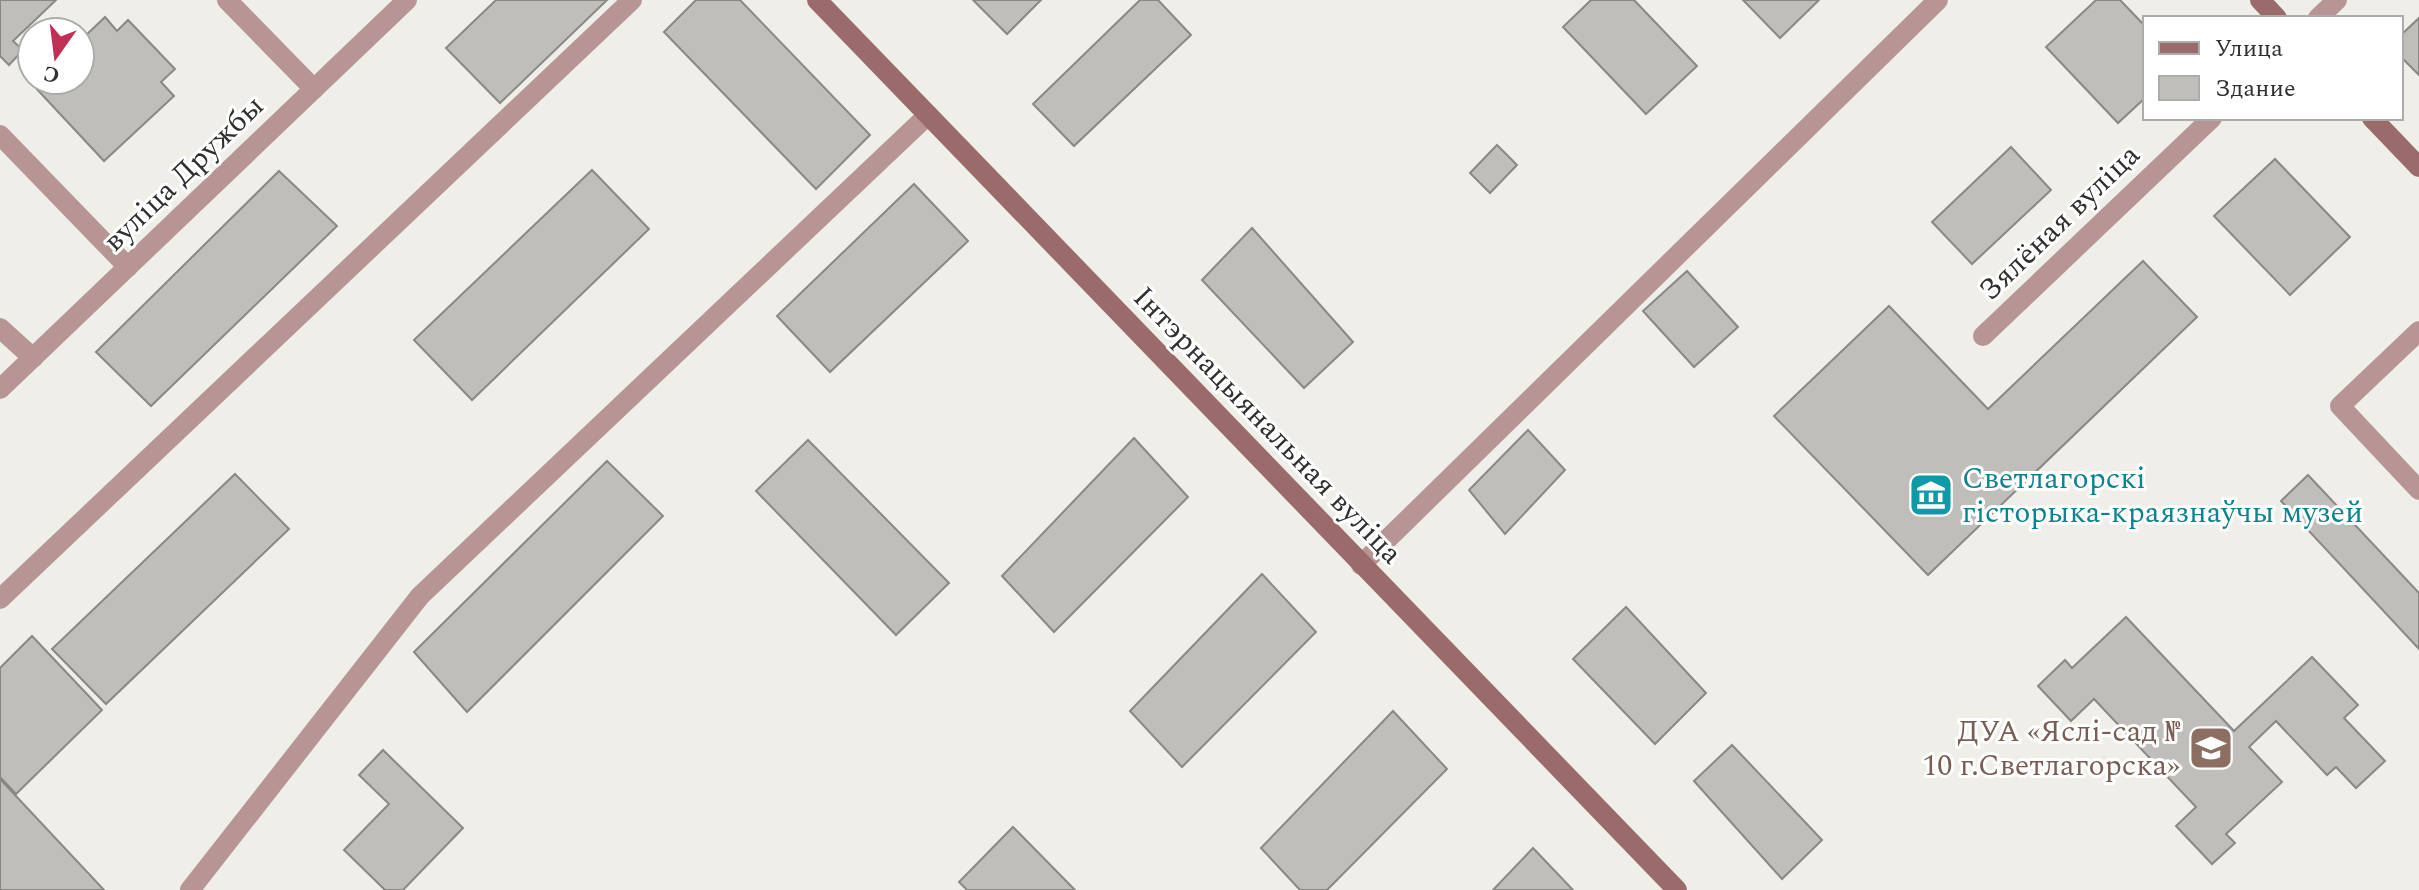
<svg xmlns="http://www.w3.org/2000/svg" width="2419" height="890" font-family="Spectral,serif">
<rect width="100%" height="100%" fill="#efeee9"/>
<g fill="#c0beba" stroke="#898884" stroke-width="2">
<path d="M 0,0 L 56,0 L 13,41 L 23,50 L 9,65 L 0,56 Z"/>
<path d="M 496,0 L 607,0 L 500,103 L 446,48 Z"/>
<path d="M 696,0 L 740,0 L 870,135 L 816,189 L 664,32 Z"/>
<path d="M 973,0 L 1041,0 L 1007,34 Z"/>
<path d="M 1140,0 L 1158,0 L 1191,35 L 1074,146 L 1033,104 Z"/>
<path d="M 1591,0 L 1634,0 L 1697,66 L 1646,114 L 1563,27 Z"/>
<path d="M 1743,0 L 1819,0 L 1780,38 Z"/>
<path d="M 2096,0 L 2120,0 L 2145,26 L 2145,98 L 2118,123 L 2046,47 Z"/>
<path d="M 105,17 L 117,31 L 128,20 L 175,69 L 161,82 L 174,96 L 104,161 L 33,85 L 38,80 L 80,80 L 80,41 Z"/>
<path d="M 2419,18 L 2419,75 L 2401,57 L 2401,35 Z"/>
<path d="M 1497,145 L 1517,165 L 1490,193 L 1470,173 Z"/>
<path d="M 2011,147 L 2051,190 L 1972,264 L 1932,222 Z"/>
<path d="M 2275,159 L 2350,237 L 2290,295 L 2214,216 Z"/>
<path d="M 592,170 L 649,229 L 472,400 L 414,340 Z"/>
<path d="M 279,171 L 337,226 L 151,406 L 96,352 Z"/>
<path d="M 914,184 L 968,241 L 830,372 L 777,316 Z"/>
<path d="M 1252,228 L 1353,342 L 1304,388 L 1202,280 Z"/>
<path d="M 2143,261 L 2197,317 L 1928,575 L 1774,416 L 1889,306 L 1988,409 Z"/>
<path d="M 1687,271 L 1738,327 L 1694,367 L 1643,311 Z"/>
<path d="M 1528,430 L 1565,470 L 1505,534 L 1469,490 Z"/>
<path d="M 1134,438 L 1188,497 L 1054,632 L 1002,576 Z"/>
<path d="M 808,440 L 949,583 L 896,635 L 756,491 Z"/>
<path d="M 607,461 L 663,516 L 467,712 L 414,652 Z"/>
<path d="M 235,474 L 289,529 L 106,704 L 52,649 Z"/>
<path d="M 2308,475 L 2419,593 L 2419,649 L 2281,501 Z"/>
<path d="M 1262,574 L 1316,632 L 1182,767 L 1130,711 Z"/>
<path d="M 1626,607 L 1706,693 L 1655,744 L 1573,659 Z"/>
<path d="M 2126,617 L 2234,731 L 2312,657 L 2358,705 L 2344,718 L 2385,761 L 2356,788 L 2336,767 L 2327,775 L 2276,721 L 2249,747 L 2282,782 L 2226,834 L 2235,843 L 2212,864 L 2176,826 L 2196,807 L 2094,699 L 2071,721 L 2038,686 L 2065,660 L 2072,668 Z"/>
<path d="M 32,636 L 102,710 L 16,794 L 0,777 L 0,668 Z"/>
<path d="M 1393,711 L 1447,769 L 1327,890 L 1300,890 L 1261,848 Z"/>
<path d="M 1732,745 L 1822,840 L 1782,879 L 1694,781 Z"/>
<path d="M 383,750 L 463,828 L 403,890 L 385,890 L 344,850 L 389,804 L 359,775 Z"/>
<path d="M 0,779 L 104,890 L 0,890 Z"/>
<path d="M 1013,827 L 1075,890 L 967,890 L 959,882 Z"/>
<path d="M 1533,848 L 1573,890 L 1493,890 Z"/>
</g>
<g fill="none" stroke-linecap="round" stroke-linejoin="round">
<g stroke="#b79594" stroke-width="20">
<path d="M 227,0 L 314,89"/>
<path d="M 0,135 L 128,267"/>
<path d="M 0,328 L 33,358"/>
<path d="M 2419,331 L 2340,406 L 2419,490"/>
<path d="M 1361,565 L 1938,0"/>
<path d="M 0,599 L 632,0"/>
<path d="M 190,890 L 420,596 L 928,115"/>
</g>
<g stroke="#b79594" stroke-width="20">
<path d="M 2318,18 L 2337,0"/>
<path d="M 1983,336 L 2212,118"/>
<path d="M 0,389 L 407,0"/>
</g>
<g stroke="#9a6b6a" stroke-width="20">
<path d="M 817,0 L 1677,890"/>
<path d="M 2260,0 L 2277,18"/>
<path d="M 2372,118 L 2419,167"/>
</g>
</g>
<defs>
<g id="museum-square" transform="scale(2.3)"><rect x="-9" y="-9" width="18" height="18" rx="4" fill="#0f9aa8" stroke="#fff"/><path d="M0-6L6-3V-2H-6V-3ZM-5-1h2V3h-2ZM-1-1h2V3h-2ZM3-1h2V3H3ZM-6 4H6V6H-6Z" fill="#fff"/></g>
<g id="school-square" transform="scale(2.3)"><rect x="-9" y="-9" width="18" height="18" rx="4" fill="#8d6e63" stroke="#fff"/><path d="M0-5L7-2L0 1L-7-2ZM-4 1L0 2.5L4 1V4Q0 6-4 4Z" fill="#fff"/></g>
</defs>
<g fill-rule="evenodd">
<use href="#museum-square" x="1931" y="495"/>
<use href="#school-square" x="2211" y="748"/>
</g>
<g text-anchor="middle" stroke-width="6" stroke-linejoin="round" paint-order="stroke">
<g font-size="30" fill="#30302e" stroke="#fff">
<text transform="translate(183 173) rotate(-44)" y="10">вуліца Дружбы</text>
<text transform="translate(2059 222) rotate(-44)" y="10">Зялёная вуліца</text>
<text transform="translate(1268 425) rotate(46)" y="10">Інтэрнацыянальная вуліца</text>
</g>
<g font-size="30" fill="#0d838f" stroke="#fff" text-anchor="start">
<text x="1962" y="488">Светлагорскі<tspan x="1962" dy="34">гісторыка-краязнаўчы музей</tspan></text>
</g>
<g font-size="30" fill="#785e54" stroke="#fff" text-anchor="end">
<text x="2180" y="741">ДУА «Яслі-сад №<tspan x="2180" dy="34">10 г.Светлагорска»</tspan></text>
</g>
</g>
<rect x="2143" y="16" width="260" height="104" fill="#ffffff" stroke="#acacab" stroke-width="2"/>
<rect x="2159" y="42" width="40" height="12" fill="#9a6b6a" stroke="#acacab" stroke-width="2"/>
<text x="2215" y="56" font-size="24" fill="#30302e">Улица</text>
<rect x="2159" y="76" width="40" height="24" fill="#c0beba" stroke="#acacab" stroke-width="2"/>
<text x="2215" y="96" font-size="24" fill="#30302e">Здание</text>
<g transform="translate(56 56) rotate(194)"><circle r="38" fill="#ffffff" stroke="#acacab" stroke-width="2"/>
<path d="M0-6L14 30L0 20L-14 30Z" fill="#c03055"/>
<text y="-12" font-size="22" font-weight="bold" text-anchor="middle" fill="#30302e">С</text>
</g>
</svg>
